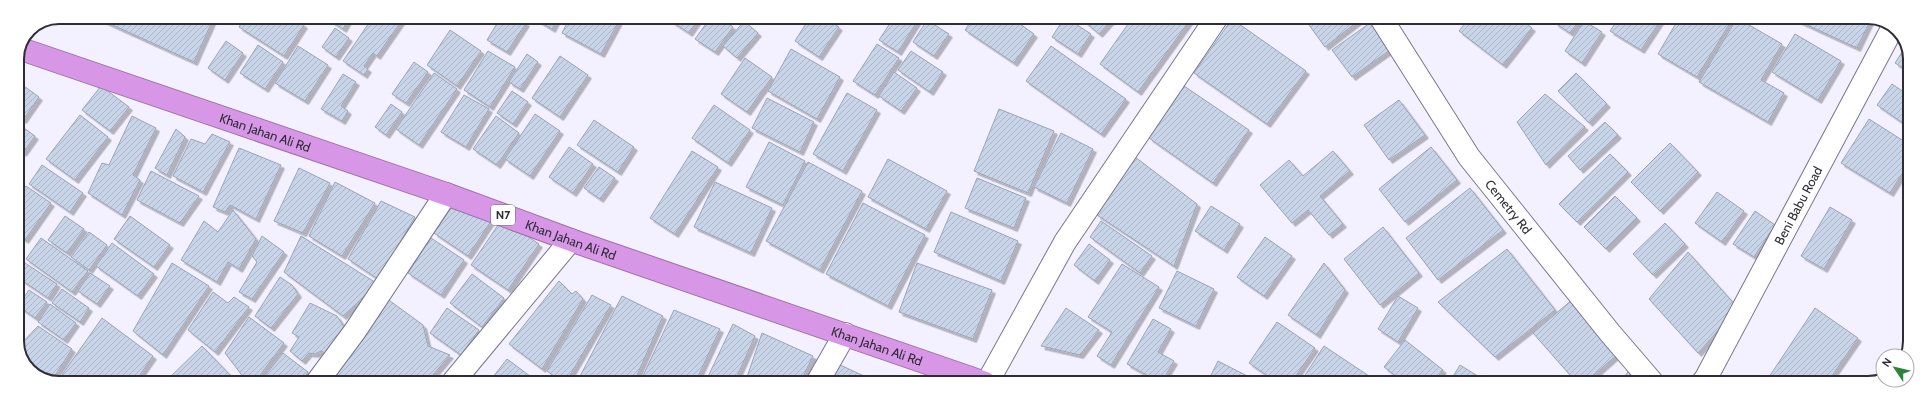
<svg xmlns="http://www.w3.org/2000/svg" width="1927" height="400" font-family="Cabin,sans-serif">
<defs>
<pattern id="building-hatch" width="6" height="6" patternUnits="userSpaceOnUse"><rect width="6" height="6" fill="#c8d4e8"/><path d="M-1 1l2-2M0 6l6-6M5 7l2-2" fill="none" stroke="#acb6c8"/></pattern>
<filter id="shadow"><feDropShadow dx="3.5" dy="3.5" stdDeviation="0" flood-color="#0004"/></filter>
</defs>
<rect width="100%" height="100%" fill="#f3f1ff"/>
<g fill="url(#building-hatch)" stroke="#9aa4b8" filter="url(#shadow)">
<path d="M 95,17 L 214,17 L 194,62 Z"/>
<path d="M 245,17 L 293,17 L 304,25 L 284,56 L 239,27 Z"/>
<path d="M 325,17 L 350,17 L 343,29 Z"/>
<path d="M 373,17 L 404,17 L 377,56 L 373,53 L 364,66 L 368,69 L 364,75 L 343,61 Z"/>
<path d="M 501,17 L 516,17 L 526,23 L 507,52 L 487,40 Z"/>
<path d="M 532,17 L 558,17 L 552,29 Z"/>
<path d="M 570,17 L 621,17 L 601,54 L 562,33 Z"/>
<path d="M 670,17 L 700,17 L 689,33 L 668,19 Z"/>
<path d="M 711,17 L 719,17 L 733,27 L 715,52 L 695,39 Z"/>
<path d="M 810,17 L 824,17 L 839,27 L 819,57 L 795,41 Z"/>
<path d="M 894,17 L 914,17 L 918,20 L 898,52 L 879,40 Z"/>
<path d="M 974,17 L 1010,17 L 1034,34 L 1014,63 L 965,30 Z"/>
<path d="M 1065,17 L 1091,34 L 1078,54 L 1052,37 Z"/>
<path d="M 1087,17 L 1114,17 L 1099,34 L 1084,21 Z"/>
<path d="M 1133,17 L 1186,17 L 1190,20 L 1138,92 L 1100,64 Z"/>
<path d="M 1304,18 L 1360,18 L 1361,19 L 1325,47 Z"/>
<path d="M 1469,18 L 1519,18 L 1532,28 L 1503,65 L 1459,31 Z"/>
<path d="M 1559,18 L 1581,18 L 1570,33 L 1555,23 Z"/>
<path d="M 1619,18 L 1662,18 L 1641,50 L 1610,31 Z"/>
<path d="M 1679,18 L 1733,18 L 1697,77 L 1658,54 Z"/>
<path d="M 1737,18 L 1782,44 L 1761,80 L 1784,93 L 1768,122 L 1699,82 Z"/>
<path d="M 1792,18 L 1868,18 L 1871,19 L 1857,48 Z"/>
<path d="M 1232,19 L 1306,71 L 1267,124 L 1194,73 Z"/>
<path d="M 927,20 L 949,34 L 934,56 L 913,42 Z"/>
<path d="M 744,21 L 758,33 L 737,58 L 723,46 Z"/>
<path d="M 1584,21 L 1602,32 L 1582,63 L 1565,51 Z"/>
<path d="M 1370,23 L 1390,50 L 1352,77 L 1332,50 Z"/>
<path d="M 335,28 L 349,38 L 336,57 L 322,47 Z"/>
<path d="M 450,30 L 481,51 L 457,86 L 427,65 Z"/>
<path d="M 1795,34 L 1841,61 L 1818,100 L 1772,72 Z"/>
<path d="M 226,41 L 243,53 L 225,80 L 208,68 Z"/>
<path d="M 877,44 L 899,58 L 875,95 L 853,81 Z"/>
<path d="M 258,45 L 283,62 L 265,89 L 240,73 Z"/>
<path d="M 298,46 L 328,65 L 305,101 L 275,83 Z"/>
<path d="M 1051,46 L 1126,99 L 1101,134 L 1026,81 Z"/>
<path d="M 1906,46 L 1910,54 L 1910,72 L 1895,63 Z"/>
<path d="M 791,49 L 840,77 L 817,119 L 768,91 Z"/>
<path d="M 488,51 L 515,67 L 490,107 L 464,90 Z"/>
<path d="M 911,51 L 943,72 L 930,92 L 898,70 Z"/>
<path d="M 527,54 L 538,62 L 520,89 L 509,82 Z"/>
<path d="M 560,56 L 588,75 L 560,117 L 532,98 Z"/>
<path d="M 745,58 L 772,77 L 747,112 L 721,94 Z"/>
<path d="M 414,62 L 428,72 L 406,103 L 392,94 Z"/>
<path d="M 894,72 L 917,88 L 901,111 L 879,96 Z"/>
<path d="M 434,73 L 457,89 L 419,145 L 396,129 Z"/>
<path d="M 1576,73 L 1607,104 L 1589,123 L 1558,91 Z"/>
<path d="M 343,74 L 356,82 L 341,106 L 348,111 L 342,121 L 321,109 Z"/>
<path d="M 17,81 L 39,97 L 23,120 L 17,116 Z"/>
<path d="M 1892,84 L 1910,96 L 1910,128 L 1877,105 Z"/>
<path d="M 101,86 L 129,107 L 110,131 L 82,110 Z"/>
<path d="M 1184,86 L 1249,130 L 1213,183 L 1149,138 Z"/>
<path d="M 512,91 L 528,102 L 513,124 L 497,113 Z"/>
<path d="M 847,93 L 877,110 L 843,171 L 813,154 Z"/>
<path d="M 1545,94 L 1585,127 L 1546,165 L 1517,122 Z"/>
<path d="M 464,95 L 489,109 L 466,147 L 441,132 Z"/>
<path d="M 767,98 L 814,122 L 800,152 L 752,128 Z"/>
<path d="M 1399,100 L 1425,135 L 1389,160 L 1364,125 Z"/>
<path d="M 391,104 L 402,112 L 386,135 L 375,127 Z"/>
<path d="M 714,105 L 750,130 L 728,163 L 692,138 Z"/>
<path d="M 999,109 L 1054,131 L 1028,193 L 974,171 Z"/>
<path d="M 535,114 L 560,131 L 530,176 L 505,159 Z"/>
<path d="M 80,115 L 108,137 L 75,180 L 46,159 Z"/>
<path d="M 132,116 L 156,128 L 133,175 L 140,180 L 122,215 L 88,193 L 102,163 L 109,165 Z"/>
<path d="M 496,116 L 519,133 L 497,165 L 473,149 Z"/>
<path d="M 1869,119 L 1910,145 L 1910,161 L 1890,193 L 1841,163 Z"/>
<path d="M 594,120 L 634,147 L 618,172 L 577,145 Z"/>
<path d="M 1605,122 L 1618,135 L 1580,170 L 1568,156 Z"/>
<path d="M 17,123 L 35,136 L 23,153 L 17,149 Z"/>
<path d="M 176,129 L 185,137 L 167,175 L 155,168 Z"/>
<path d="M 1061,133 L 1093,149 L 1067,203 L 1034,187 Z"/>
<path d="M 212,134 L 230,142 L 203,192 L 173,176 L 191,139 L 205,144 Z"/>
<path d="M 769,142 L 805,161 L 783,205 L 746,187 Z"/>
<path d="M 1670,143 L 1698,172 L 1660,211 L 1631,182 Z"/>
<path d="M 569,147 L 593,164 L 573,193 L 549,177 Z"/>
<path d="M 1431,147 L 1457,180 L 1405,222 L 1379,189 Z"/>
<path d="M 239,148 L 281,165 L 256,219 L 230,205 L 225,212 L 213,207 Z"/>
<path d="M 692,151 L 718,167 L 675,234 L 650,218 Z"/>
<path d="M 1333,151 L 1350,171 L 1320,196 L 1343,224 L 1329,235 L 1308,210 L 1292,223 L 1260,185 L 1289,160 L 1303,176 Z"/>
<path d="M 1610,154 L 1628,172 L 1577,222 L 1559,204 Z"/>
<path d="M 1135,157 L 1197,204 L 1174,266 L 1097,215 Z"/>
<path d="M 888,159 L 947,191 L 926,229 L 868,197 Z"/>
<path d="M 808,162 L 862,191 L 820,270 L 766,241 Z"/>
<path d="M 42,165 L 83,193 L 70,212 L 29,184 Z"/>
<path d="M 599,167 L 615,178 L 600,199 L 584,188 Z"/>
<path d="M 299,168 L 330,183 L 303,233 L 274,221 Z"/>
<path d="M 151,171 L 199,196 L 180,223 L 137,200 Z"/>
<path d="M 977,178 L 1026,198 L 1014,228 L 965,208 Z"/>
<path d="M 335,182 L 375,203 L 342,256 L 309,236 Z"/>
<path d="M 715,182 L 772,208 L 751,253 L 694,227 Z"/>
<path d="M 26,186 L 51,203 L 25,240 L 17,234 L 17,198 Z"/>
<path d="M 1909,187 L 1909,199 L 1904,195 Z"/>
<path d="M 1470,188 L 1503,230 L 1438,280 L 1406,238 Z"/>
<path d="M 462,192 L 495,215 L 468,256 L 434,233 Z"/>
<path d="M 1717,192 L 1744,211 L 1722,242 L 1695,223 Z"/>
<path d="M 1615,196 L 1637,218 L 1606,249 L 1584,227 Z"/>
<path d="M 381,201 L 415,217 L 378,279 L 348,259 Z"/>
<path d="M 863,203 L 925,235 L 888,306 L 826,274 Z"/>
<path d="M 1211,206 L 1240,224 L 1224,250 L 1195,231 Z"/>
<path d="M 1830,207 L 1852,220 L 1824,269 L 1801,256 Z"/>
<path d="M 233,210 L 256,239 L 239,269 L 228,262 L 217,282 L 181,260 L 204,221 L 218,232 Z"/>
<path d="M 1755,211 L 1775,225 L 1754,257 L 1733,244 Z"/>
<path d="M 951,212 L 1018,241 L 1001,281 L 934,252 Z"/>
<path d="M 65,216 L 84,229 L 67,253 L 48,240 Z"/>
<path d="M 130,216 L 170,245 L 154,267 L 114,239 Z"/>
<path d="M 502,219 L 539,244 L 508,290 L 471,265 Z"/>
<path d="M 1101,221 L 1152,256 L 1140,273 L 1090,237 Z"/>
<path d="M 1665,223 L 1685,244 L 1653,275 L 1633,254 Z"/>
<path d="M 1383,227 L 1419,273 L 1380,305 L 1344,259 Z"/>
<path d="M 89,232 L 107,245 L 89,270 L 71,257 Z"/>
<path d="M 262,236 L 284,252 L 252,299 L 239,292 L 257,262 L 252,256 Z"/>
<path d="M 301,236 L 378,284 L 343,316 L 284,272 Z"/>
<path d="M 1265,237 L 1292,256 L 1264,296 L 1237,277 Z"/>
<path d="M 41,238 L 88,271 L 72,292 L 26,259 Z"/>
<path d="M 431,238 L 464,260 L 441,295 L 408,273 Z"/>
<path d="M 112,243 L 154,274 L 138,296 L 96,266 Z"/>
<path d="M 1089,244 L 1110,260 L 1095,281 L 1074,265 Z"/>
<path d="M 1507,249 L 1555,310 L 1495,357 L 1438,302 Z"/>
<path d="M 1688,252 L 1738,308 L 1698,353 L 1649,299 Z"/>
<path d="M 22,261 L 57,284 L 48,298 L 17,277 L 17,268 Z"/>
<path d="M 172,263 L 209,286 L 163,355 L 133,331 Z"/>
<path d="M 917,263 L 992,290 L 973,339 L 899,312 Z"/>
<path d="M 1324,263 L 1345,290 L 1317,335 L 1288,315 Z"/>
<path d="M 1122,264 L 1159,287 L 1111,365 L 1097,356 L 1112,332 L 1088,317 Z"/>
<path d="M 1177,271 L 1214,289 L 1196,326 L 1159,308 Z"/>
<path d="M 90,273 L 110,286 L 97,304 L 78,291 Z"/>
<path d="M 472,274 L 504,298 L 482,327 L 450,303 Z"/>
<path d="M 280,277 L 292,285 L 298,294 L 271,328 L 255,316 Z"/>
<path d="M 559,281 L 572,294 L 576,291 L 583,299 L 542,369 L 509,344 Z"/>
<path d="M 62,289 L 89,308 L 80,322 L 52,303 Z"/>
<path d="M 29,290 L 47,302 L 35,318 L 18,306 Z"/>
<path d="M 213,292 L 228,303 L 234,297 L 249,307 L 215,352 L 188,330 Z"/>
<path d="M 592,295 L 611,305 L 566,382 L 562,382 L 547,371 Z"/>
<path d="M 622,296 L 663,316 L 634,382 L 577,382 Z"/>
<path d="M 1398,296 L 1418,308 L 1398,342 L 1378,329 Z"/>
<path d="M 386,298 L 423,325 L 428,346 L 450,355 L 427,382 L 331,382 Z"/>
<path d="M 1573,299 L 1620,352 L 1585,383 L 1577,383 L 1533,333 Z"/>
<path d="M 310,303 L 337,316 L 346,330 L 329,355 L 321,351 L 315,354 L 309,353 L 302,361 L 290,351 L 299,337 L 292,333 Z"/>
<path d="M 50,304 L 76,323 L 64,340 L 38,322 Z"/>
<path d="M 447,308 L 479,330 L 461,355 L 430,333 Z"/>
<path d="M 1066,308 L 1099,330 L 1080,355 L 1041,346 Z"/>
<path d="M 1815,308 L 1858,338 L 1827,383 L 1765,383 Z"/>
<path d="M 674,310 L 720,329 L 695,383 L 640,382 Z"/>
<path d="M 249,317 L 284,343 L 255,382 L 247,382 L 225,353 Z"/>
<path d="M 102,318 L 153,356 L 135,382 L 57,382 Z"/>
<path d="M 1153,319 L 1171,329 L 1158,352 L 1174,361 L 1161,383 L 1127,364 Z"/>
<path d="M 1277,322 L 1315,348 L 1291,383 L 1278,383 L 1249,363 Z"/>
<path d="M 733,324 L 755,336 L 734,383 L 705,383 Z"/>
<path d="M 38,326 L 72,349 L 51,382 L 29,370 L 18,347 Z"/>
<path d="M 762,333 L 813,356 L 800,383 L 752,383 L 746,380 Z"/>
<path d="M 1405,340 L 1443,370 L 1433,383 L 1405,383 L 1384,367 Z"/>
<path d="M 202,346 L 237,382 L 165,382 Z"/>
<path d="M 1324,346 L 1372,378 L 1369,383 L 1300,383 Z"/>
<path d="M 283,353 L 308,372 L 302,382 L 260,382 Z"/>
<path d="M 507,359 L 538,382 L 489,382 Z"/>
<path d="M 1218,361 L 1261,383 L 1207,383 Z"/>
<path d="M 838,364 L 877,382 L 876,383 L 830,383 Z"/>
<path d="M 1460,365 L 1489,383 L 1449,383 Z"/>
<path d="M 1630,369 L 1649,383 L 1620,383 Z"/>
</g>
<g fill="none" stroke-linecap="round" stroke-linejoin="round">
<g stroke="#79778b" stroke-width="24">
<g id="minor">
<path id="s1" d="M 1381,18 L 1469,157 L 1610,333 L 1653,383"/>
<path d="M 317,382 L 355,331 L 446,194"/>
<path d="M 453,382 L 571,240"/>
<path d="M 817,383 L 845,334"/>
<path d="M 987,383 L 1065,242 L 1217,17"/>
<path id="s2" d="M 1702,383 L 1706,378 L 1893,27"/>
</g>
</g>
<g stroke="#9c72a8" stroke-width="24">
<g id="highway">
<path id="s3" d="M 21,49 L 446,194 L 579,243 L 985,383"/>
</g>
</g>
<use href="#minor" stroke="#fff" stroke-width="22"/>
<use href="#highway" stroke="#d797e6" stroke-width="22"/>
</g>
<g text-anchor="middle" stroke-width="3" stroke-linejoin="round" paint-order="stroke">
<rect fill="#fff" stroke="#6d6c72" stroke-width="1" x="491" y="205" width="24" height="20" rx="3"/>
<g font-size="12" font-weight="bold" fill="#2e2d35">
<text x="503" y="219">N7</text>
</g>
<g font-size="13" fill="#2e2d35" stroke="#fff">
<text dy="5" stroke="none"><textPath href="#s3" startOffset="258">Khan Jahan Ali Rd</textPath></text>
<text dy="5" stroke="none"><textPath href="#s2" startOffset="202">Beni Babu Road</textPath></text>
<text dy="5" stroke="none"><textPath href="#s1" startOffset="228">Cemetry Rd</textPath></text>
<text dy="5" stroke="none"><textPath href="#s3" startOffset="582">Khan Jahan Ali Rd</textPath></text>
<text dy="5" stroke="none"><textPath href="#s3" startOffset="906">Khan Jahan Ali Rd</textPath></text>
</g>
</g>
<path d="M0 0H1927V400H0ZM59 24H1868A35 35 0 0 1 1903 59V341A35 35 0 0 1 1868 376H59A35 35 0 0 1 24 341V59A35 35 0 0 1 59 24Z" fill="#fff" fill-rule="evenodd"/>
<path fill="none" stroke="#2e2d35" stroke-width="2" d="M59 24H1868A35 35 0 0 1 1903 59V341A35 35 0 0 1 1868 376H59A35 35 0 0 1 24 341V59A35 35 0 0 1 59 24Z"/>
<g transform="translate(1895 368) rotate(305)"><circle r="19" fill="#ffffff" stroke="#ababae"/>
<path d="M0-3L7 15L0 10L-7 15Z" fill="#2b8738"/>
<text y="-6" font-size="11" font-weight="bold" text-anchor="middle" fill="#2e2d35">N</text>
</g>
</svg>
